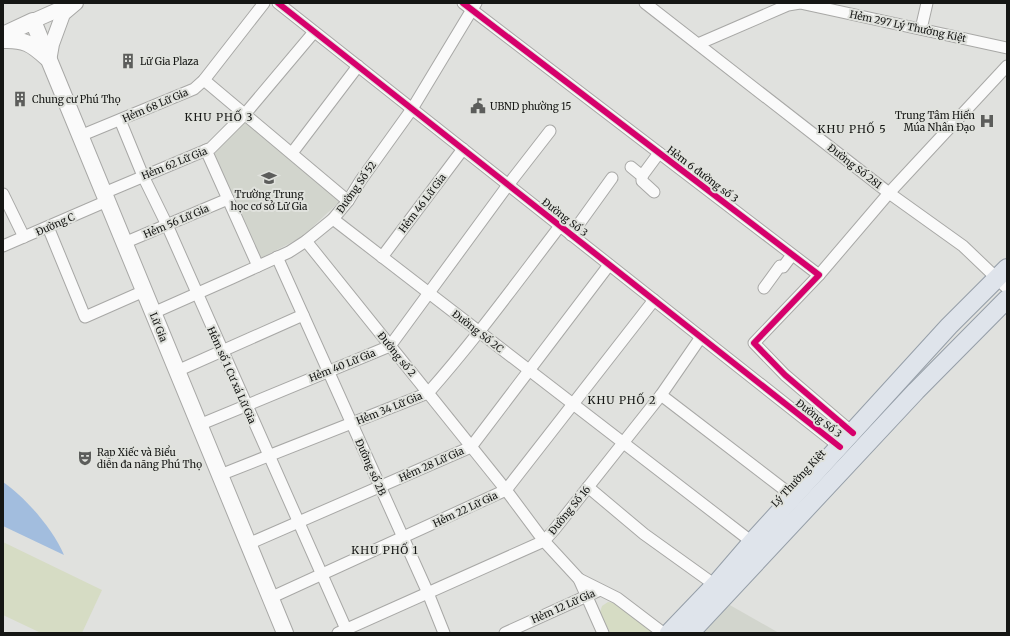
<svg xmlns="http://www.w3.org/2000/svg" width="1010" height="636" font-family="Merriweather,serif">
<rect width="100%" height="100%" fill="#e0e1de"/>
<g fill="#d2d5cd">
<path d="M 248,119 L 339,202 L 302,237 L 261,258 L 214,154 Z"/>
<path d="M 728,604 L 779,633 L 702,633 Z"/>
</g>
<g fill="#d6dcc4">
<path d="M 3,542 L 102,590 L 82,633 L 41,633 L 3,615 Z"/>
<path d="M 608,602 L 615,603 L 652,631 L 652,633 L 610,633 L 600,612 L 602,606 Z"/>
</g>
<path fill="#a2bdde" d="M 3,482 C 26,498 53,529 64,555 L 3,526 Z"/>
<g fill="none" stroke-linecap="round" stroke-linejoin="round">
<g stroke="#a8a8a6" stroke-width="13">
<g id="minor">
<path d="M 278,3 L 840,447"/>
<path d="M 463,3 L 819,275 L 754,343 L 785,375 L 853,433"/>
<path d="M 645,3 L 889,193 L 963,246 L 1007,288"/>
<path d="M 921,29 L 927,3"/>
<path d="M 698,44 L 788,5 L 800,3 L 1007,48"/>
<path d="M 204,80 L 348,201"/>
<path d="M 120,120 L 143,176 L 167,225 L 346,629"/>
<path d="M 80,136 L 194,89 L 204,80 L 264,3"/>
<path d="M 206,150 L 258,266"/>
<path d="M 292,153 L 358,66"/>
<path d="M 631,167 L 642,176 L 642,181 L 654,192"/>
<path d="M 642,176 L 659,153"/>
<path d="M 104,193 L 211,148 L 245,114 L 314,32"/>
<path d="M 3,194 L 24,237"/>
<path d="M 333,219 L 752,542"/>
<path d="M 48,227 L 85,317 L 144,291"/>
<path d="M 571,235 L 612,178"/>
<path d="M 306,241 L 506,490 L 544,541 L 579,579 L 603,633"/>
<path d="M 124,243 L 228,199"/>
<path d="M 3,246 L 107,201"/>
<path d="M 277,257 L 428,593 L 444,633"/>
<path d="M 382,257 L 463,149"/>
<path d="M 819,275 L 889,193 L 1007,66"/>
<path d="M 764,288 L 780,266 L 783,267 L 792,255"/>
<path d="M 153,313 L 232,278 L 289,252 L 306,241 L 333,219 L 348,201 L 361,180 L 412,109 L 476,3"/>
<path d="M 177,371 L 303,315"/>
<path d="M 661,395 L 794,497"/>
<path d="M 199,425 L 390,346 L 508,185 L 550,131"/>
<path d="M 220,475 L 428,393 C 475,340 517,282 560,226"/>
<path d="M 588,487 L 644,534 L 715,585"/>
<path d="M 248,544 L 471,447 L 609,265"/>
<path d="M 579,579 L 617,598 L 663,633"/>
<path d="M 270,598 L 506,490 L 654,300"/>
<path d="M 338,633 L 544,541 L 554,530 L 661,395 L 701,337"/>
<path d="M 505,633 L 600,590"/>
</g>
</g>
<g stroke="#a8a8a6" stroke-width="16">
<g id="tertiary">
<path d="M 33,21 L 69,5"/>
<path d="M 49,61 L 52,44 L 63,14 L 76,3"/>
</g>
</g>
<g stroke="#a8a8a6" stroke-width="18">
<g id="secondary">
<path d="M 3,35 L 33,21 L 285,633"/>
<path d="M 3,40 C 24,39 32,44 47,58"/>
</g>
</g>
<g stroke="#959ea8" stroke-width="20">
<g id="primary">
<path d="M 669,633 L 715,585 L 752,542 L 949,326 L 1007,268"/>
<path d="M 690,633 L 916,391 L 1007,299"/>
</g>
</g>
<use href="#minor" stroke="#fafafa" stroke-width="11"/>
<use href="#tertiary" stroke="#fafafa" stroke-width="14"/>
<use href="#secondary" stroke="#fafafa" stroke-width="16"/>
<use href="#primary" stroke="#dfe4eb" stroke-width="18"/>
<g stroke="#e0e2dd" stroke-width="8">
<g id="cycleway">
<path d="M 278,3 L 840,447"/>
<path d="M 463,3 L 819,275 L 754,343 L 785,375 L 853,433"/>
</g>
</g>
<use href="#cycleway" stroke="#d6006c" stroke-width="6"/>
</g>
<defs>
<g id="building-bare" transform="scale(1.2)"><path d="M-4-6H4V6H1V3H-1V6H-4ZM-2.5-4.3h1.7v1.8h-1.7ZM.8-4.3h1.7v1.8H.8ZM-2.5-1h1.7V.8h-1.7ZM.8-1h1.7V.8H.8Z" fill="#5c5d5b" stroke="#e0e2dd" stroke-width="2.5" paint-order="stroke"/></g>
<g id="civic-bare" transform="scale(1.2)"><path d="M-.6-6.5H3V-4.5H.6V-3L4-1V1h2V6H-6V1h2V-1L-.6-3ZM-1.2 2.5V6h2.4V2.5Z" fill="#5c5d5b" stroke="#e0e2dd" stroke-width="2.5" paint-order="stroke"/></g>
<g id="hospital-bare" transform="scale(1.2)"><path d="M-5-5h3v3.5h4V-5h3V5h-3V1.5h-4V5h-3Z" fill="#5c5d5b" stroke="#e0e2dd" stroke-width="2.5" paint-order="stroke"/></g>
<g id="school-bare" transform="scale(1.2)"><path d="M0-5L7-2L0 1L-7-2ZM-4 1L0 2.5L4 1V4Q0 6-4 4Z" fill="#5c5d5b" stroke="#e0e2dd" stroke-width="2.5" paint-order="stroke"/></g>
<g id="theatre-bare" transform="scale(1.2)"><path d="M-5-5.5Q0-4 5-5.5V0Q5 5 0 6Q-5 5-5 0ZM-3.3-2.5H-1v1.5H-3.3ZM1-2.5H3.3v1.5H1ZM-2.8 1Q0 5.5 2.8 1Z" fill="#5c5d5b" stroke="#e0e2dd" stroke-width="2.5" paint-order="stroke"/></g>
</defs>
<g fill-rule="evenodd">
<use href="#building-bare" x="128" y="61"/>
<use href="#building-bare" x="20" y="99"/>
<use href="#civic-bare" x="478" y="106"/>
<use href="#hospital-bare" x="987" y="121"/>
<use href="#school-bare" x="269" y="178"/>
<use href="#theatre-bare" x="85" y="458"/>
</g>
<g text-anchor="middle" stroke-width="4" stroke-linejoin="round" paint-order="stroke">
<g font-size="10" fill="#151614" stroke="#e0e2dd">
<text transform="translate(908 26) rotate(12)" y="4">Hẻm 297 Lý Thường Kiệt</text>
<text transform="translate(155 105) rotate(-23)" y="4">Hẻm 68 Lữ Gia</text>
<text transform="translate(174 163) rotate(-22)" y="4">Hẻm 62 Lữ Gia</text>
<text transform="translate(855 166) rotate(38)" y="4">Đường Số 281</text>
<text transform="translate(703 174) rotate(37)" y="4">Hẻm 6 đường số 3</text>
<text transform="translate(356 187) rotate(-55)" y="4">Đường Số 52</text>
<text transform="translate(422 203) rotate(-53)" y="4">Hẻm 46 Lữ Gia</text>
<text transform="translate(565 217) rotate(38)" y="4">Đường Số 3</text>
<text transform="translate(176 221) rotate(-23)" y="4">Hẻm 56 Lữ Gia</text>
<text transform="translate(55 224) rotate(-24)" y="4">Đường C</text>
<text transform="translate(159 327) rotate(68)" y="4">Lữ Gia</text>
<text transform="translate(478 331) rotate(38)" y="4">Đường Số 2C</text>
<text transform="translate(397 354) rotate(51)" y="4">Đường số 2</text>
<text transform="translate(342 365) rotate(-22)" y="4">Hẻm 40 Lữ Gia</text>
<text transform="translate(232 375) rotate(66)" y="4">Hẻm số 1 Cư xá Lữ Gia</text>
<text transform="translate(389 408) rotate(-22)" y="4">Hẻm 34 Lữ Gia</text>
<text transform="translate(819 418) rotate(38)" y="4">Đường Số 3</text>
<text transform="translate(431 464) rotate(-24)" y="4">Hẻm 28 Lữ Gia</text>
<text transform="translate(371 467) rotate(66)" y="4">Đường số 2B</text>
<text transform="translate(798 478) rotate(-47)" y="4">Lý Thường Kiệt</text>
<text transform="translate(465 509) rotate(-25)" y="4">Hẻm 22 Lữ Gia</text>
<text transform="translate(569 510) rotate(-51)" y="4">Đường Số 16</text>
<text transform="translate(563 606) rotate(-24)" y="4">Hẻm 12 Lữ Gia</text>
</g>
<g font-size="10" fill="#151614" stroke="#e0e2dd" text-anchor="start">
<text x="140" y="65">Lữ Gia Plaza</text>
<text x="32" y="103">Chung cư Phú Thọ</text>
<text x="490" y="110">UBND phường 15</text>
<text x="975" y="119" text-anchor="end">Trung Tâm Hiến<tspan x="975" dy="12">Múa Nhân Đạo</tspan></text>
<text x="269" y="198" text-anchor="middle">Trường Trung<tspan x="269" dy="12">học cơ sở Lữ Gia</tspan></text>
<text x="97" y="456">Rạp Xiếc và Biểu<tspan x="97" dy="12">diễn đa năng Phú Thọ</tspan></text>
</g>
<g font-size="11" letter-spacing="1" fill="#151614" stroke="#e0e2dd">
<text x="219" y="121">KHU PHỐ 3</text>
<text x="852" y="133">KHU PHỐ 5</text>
<text x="622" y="404">KHU PHỐ 2</text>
<text x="385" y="554">KHU PHỐ 1</text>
</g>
</g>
<rect width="1010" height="636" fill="none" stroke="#151614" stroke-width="8"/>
</svg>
